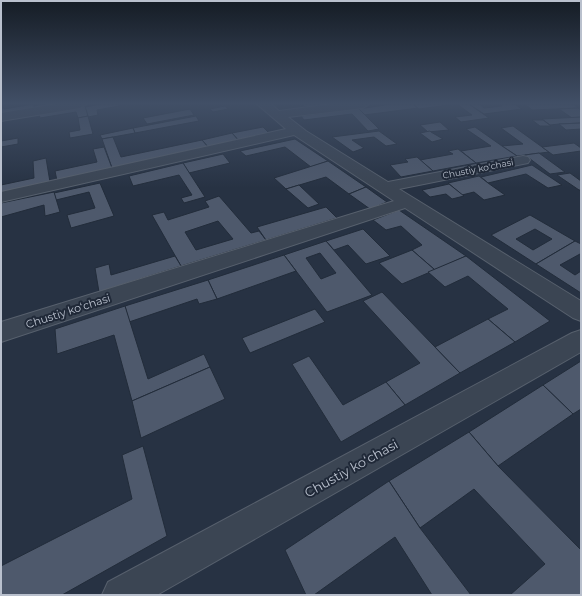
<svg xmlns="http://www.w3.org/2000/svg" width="582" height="596" font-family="Montserrat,sans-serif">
<rect width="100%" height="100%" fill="#273243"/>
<g fill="#4e596c" stroke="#222c3a" fill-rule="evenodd">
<path d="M 34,104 L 34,109 L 1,115 L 1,108 L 4,108 L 4,109 Z"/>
<path d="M 102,104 L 118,104 L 119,106 L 97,110 L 98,115 L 88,117 L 85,107 Z"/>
<path d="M 302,104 L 330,104 L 305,107 Z"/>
<path d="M 392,104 L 413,104 L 418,108 L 364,115 L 358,109 Z"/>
<path d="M 413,104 L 455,104 L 419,109 Z"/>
<path d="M 457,104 L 469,104 L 489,118 L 461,122 L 455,117 L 472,115 Z"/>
<path d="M 469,104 L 479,104 L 484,108 L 502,106 L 500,104 L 514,104 L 522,109 L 484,114 Z"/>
<path d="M 525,104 L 573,104 L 578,108 L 532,110 Z"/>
<path d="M 85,106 L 88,116 L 78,118 L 76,112 L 40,118 L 39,114 Z"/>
<path d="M 225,106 L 228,109 L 213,112 L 210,109 Z"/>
<path d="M 358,108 L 379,129 L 368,131 L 352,114 L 304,120 L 301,116 Z"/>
<path d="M 578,108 L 581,110 L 581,117 L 572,118 L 559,109 Z"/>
<path d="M 190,109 L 194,115 L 147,124 L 143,118 Z"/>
<path d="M 88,116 L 93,134 L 70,138 L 69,132 L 80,130 L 78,118 Z"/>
<path d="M 196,116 L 199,121 L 135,133 L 133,128 Z"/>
<path d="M 581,117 L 581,123 L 559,124 L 550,125 L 542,119 Z"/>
<path d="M 532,120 L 543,120 L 551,126 L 540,126 Z"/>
<path d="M 440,122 L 449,130 L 428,132 L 420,125 Z"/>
<path d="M 581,123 L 581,129 L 566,130 L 559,124 Z"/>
<path d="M 513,126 L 549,152 L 517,156 L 502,146 L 523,144 L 501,128 Z"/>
<path d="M 263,127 L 270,134 L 239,141 L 232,133 Z"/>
<path d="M 475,127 L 502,146 L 517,156 L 476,163 L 461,151 L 491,146 L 466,129 Z"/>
<path d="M 133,128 L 135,133 L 102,139 L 100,135 Z"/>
<path d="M 379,131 L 397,144 L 386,146 L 374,137 L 352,140 L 364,148 L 353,152 L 332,137 Z"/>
<path d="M 430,131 L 431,132 L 443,139 L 432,142 L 420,133 Z"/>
<path d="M 232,133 L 239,141 L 208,147 L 202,140 Z"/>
<path d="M 113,137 L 121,157 L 202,140 L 208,147 L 112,168 L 102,139 Z"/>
<path d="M 18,138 L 18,144 L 1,147 L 1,141 Z"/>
<path d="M 295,139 L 328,161 L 311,167 L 285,147 L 246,156 L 240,151 Z"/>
<path d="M 574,143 L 581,148 L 581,151 L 553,155 L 542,147 Z"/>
<path d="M 104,147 L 112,168 L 57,181 L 55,171 L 97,162 L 93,149 Z"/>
<path d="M 458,149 L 476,163 L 433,171 L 420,160 L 453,154 L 448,151 Z"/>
<path d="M 539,153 L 565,172 L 550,174 L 525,155 Z"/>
<path d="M 223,154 L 230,163 L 189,173 L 183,163 Z"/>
<path d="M 417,157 L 433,171 L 401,177 L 390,165 L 408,162 L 405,159 Z"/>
<path d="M 46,158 L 50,182 L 1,193 L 1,185 L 34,178 L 33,161 Z"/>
<path d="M 328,161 L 366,187 L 349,194 L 326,177 L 286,189 L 274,178 Z"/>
<path d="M 183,163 L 205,197 L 184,203 L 181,198 L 192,195 L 179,175 L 133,186 L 129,176 Z"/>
<path d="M 532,165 L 562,185 L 548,188 L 526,174 L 488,183 L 481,177 Z"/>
<path d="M 570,173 L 581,181 L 581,190 L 579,190 L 557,175 Z"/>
<path d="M 479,176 L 488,183 L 505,195 L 484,200 L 474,192 L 462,195 L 448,183 Z"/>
<path d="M 100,183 L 114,216 L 71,228 L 67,215 L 95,208 L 89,192 L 56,200 L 54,193 Z"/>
<path d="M 449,184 L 464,196 L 452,199 L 446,194 L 430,197 L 422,190 Z"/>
<path d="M 299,185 L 319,204 L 308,208 L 286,189 Z"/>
<path d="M 366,187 L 387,202 L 370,209 L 349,194 Z"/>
<path d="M 54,192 L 60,212 L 45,216 L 44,205 L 1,217 L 1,203 Z"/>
<path d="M 219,196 L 251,233 L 259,231 L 266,240 L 181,266 L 152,215 L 164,212 L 168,220 L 209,207 L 205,201 ZM 218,221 L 233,239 L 196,250 L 185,232 Z"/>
<path d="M 326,207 L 337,218 L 266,240 L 257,227 Z"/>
<path d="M 399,210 L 466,256 L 435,270 L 412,250 L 422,245 L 401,226 L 386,230 L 373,220 Z"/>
<path d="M 530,215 L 575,241 L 536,264 L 491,235 ZM 535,229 L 552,239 L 533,250 L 516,239 Z"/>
<path d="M 363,229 L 390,256 L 366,264 L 348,245 L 334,250 L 326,241 Z"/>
<path d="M 326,241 L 372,295 L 327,312 L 284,255 ZM 320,253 L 336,273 L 321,279 L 306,258 Z"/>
<path d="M 575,241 L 581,244 L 581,255 L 580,254 L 560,265 L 575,275 L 581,271 L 581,293 L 536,264 Z"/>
<path d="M 412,250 L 435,270 L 402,284 L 379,263 Z"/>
<path d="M 284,255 L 296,271 L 217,299 L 208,280 Z"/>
<path d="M 175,256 L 181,266 L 99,292 L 95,268 L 109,264 L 111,275 Z"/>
<path d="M 466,256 L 550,321 L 515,342 L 488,319 L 508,309 L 468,276 L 445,287 L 428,272 Z"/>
<path d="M 208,280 L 217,299 L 199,304 L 197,299 L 129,322 L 125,306 Z"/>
<path d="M 382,292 L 460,373 L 405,405 L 386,382 L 420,363 L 363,301 Z"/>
<path d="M 125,306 L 148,379 L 204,354 L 210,367 L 132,401 L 114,335 L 57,354 L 55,329 Z"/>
<path d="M 315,309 L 325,322 L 250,353 L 242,338 Z"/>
<path d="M 488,319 L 515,342 L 460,373 L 435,347 Z"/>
<path d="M 309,356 L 343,405 L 386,382 L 405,405 L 341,442 L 292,364 Z"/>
<path d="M 581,361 L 581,409 L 573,414 L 543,385 Z"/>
<path d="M 210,367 L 225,399 L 141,438 L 132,401 Z"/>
<path d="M 543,385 L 573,414 L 498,466 L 469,432 Z"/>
<path d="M 469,432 L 498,466 L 581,550 L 581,595 L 510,595 L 545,564 L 474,489 L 420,528 L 389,481 Z"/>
<path d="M 143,446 L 167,536 L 62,595 L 1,595 L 1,566 L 132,499 L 122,455 Z"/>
<path d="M 389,481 L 420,528 L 471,595 L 432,595 L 395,537 L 314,595 L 306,595 L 285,550 Z"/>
</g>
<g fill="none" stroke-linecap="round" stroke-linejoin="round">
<g stroke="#57606d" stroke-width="2">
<g id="minor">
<path d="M 56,104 L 86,104 L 80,108 L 1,121 L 1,113 Z"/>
<path d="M 257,104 L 271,104 L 279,111 L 332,104 L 369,104 L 363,108 L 288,117 L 306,131 L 388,182 L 523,156 L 528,157 L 530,160 L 528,163 L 399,189 L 581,301 L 581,321 L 573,318 L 405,208 L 1,342 L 1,322 L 394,201 L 294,135 L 1,202 L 1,192 L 286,129 Z"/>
<path d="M 581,330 L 581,352 L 157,595 L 102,595 L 108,582 L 572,333 Z"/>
</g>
</g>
<use href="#minor" fill="#3b4553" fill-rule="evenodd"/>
</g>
<linearGradient id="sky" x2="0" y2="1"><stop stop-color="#151c25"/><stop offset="0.55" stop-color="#414f66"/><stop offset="1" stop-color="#414f66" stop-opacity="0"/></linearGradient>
<rect width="582" height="188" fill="url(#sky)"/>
<g text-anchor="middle" stroke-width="4" stroke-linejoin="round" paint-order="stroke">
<g font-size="9" fill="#b9c0cd" stroke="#202938">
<text transform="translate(478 169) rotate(-11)" y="3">Chustiy koʻchasi</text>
</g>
<g font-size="11" fill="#b9c0cd" stroke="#202938">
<text transform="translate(68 311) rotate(-18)" y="4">Chustiy koʻchasi</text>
</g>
<g font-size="13" fill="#b9c0cd" stroke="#202938">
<text transform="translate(351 468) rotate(-29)" y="5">Chustiy koʻchasi</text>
</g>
</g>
<rect width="582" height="596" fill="none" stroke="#b9c0cd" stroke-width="4"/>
</svg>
